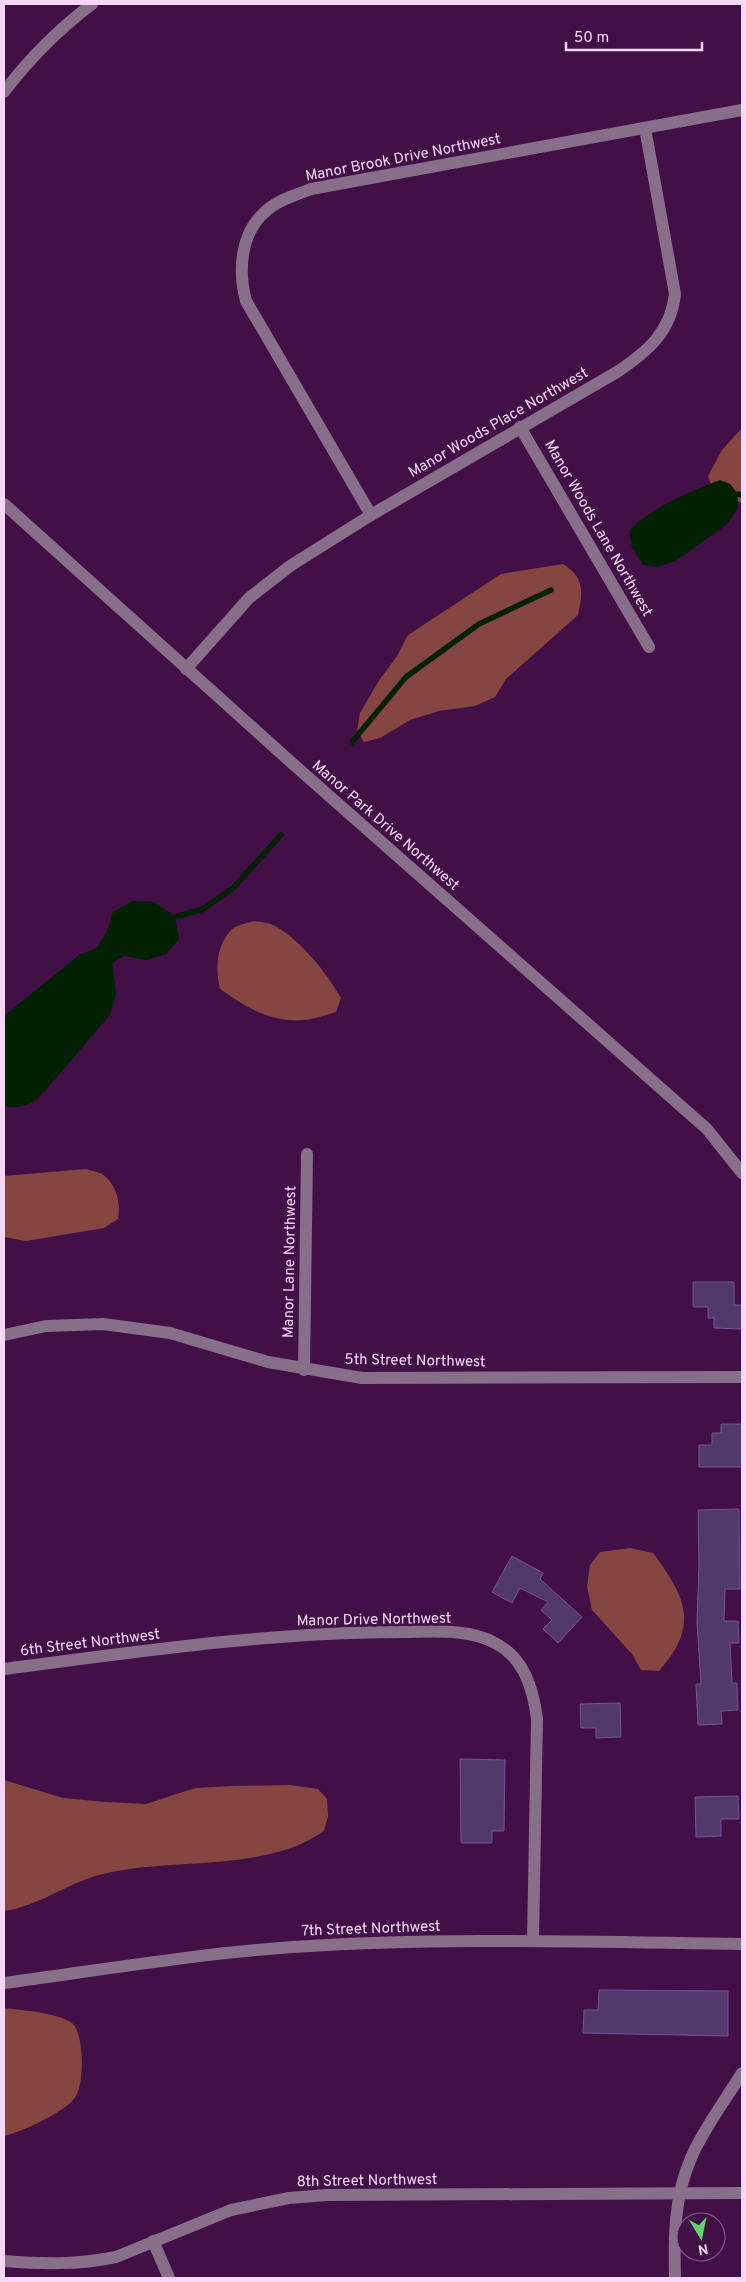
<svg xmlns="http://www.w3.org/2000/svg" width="746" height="2282" font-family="Overpass,sans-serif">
<rect width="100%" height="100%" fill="#430f47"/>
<g fill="#854541">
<path d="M 742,428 L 742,503 L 714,493 L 708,476 L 722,450 Z"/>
<path d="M 563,564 C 585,578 583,592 578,615 L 506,679 L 495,697 L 475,706 L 439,711 L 410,720 L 380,738 L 364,742 L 357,731 L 360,713 L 378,682 L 397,656 L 408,635 L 501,574 Z"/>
<path d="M 254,921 C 261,922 271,923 277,927 C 303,943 326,972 341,998 L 336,1012 C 325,1015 313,1020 302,1020 C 271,1023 244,1006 220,989 C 215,968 216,946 232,929 C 237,925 248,923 254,921 Z"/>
<path d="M 86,1169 C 92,1171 100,1172 105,1176 C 117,1187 121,1204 118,1219 L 104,1228 L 26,1241 L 4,1237 L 4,1176 Z"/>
<path d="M 630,1548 L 653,1553 C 686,1597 700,1626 659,1671 L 641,1670 L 632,1654 L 592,1610 L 587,1586 L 590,1565 L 600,1552 Z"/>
<path d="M 4,1780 L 63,1798 L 106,1802 L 146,1804 L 195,1788 L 233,1786 L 290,1785 L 318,1789 L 327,1799 L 328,1816 L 324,1831 C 263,1874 169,1856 99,1875 C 66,1884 39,1906 4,1911 Z"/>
<path d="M 4,2008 C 19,2010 64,2013 74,2025 C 84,2038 85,2086 74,2099 C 64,2112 20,2133 4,2136 Z"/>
</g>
<g fill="#002102">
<path d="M 720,480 L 730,484 L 738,494 L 737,510 L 726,525 L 676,561 L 657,567 L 643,565 L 632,547 L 629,531 C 650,508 692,491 720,480 Z"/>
<path d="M 133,901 L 155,902 L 175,917 L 179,939 L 166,954 L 147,960 L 124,956 L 112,963 L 116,995 L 110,1015 L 38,1099 C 26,1106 18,1109 4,1106 L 4,1016 L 79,955 L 97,948 L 107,931 L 113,912 Z"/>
</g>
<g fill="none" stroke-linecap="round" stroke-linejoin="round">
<g stroke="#002102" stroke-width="5.5">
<path d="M 738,494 L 742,495"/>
<path d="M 352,742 L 406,677 L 479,624 L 551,590"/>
<path d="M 175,917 L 203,909 L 233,888 L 281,835"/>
</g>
</g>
<g fill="#51396c" stroke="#745397">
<path d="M 693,1282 L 734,1282 L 734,1305 L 742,1305 L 742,1329 L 714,1328 L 714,1318 L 708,1318 L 708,1307 L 693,1307 Z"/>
<path d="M 721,1424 L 742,1424 L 742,1467 L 699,1467 L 699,1445 L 712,1445 L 712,1433 L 721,1433 Z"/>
<path d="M 739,1509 L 740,1589 L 725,1589 L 724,1621 L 738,1621 L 739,1643 L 730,1643 L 732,1683 L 737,1683 L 738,1710 L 721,1711 L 722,1724 L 698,1725 L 696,1684 L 701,1684 L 697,1622 L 699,1564 L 698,1510 Z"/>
<path d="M 512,1556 L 543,1573 L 540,1579 L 582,1617 L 558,1643 L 543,1629 L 552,1620 L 541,1610 L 548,1602 L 520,1588 L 512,1603 L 492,1592 Z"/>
<path d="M 620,1703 L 621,1737 L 596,1738 L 596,1728 L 581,1728 L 580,1704 Z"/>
<path d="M 460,1759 L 505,1760 L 504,1831 L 492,1831 L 492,1843 L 461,1843 Z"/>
<path d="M 738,1796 L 739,1819 L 721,1819 L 721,1836 L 696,1837 L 695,1797 Z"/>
<path d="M 599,1990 L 728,1991 L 728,2036 L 583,2033 L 584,2010 L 598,2010 Z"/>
</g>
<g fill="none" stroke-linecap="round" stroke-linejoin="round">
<g stroke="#876e89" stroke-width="12">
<path d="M 4,92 C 29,59 59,29 92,4"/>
<path d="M 520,427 L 649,647"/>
<path d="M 4,504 L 293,764 L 707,1129 L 742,1173"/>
<path d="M 371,515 L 246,301 C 238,271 240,233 266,211 C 278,200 296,195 311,189 L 742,110"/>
<path d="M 186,669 L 249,598 L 290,566 L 371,515 L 617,372 C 647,352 671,332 675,294 L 645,128"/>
<path d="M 4,1335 L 46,1326 L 103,1324 L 170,1333 L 268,1362 L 362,1378 L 742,1377"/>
<path d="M 304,1370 L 307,1154"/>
<path d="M 4,1669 C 136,1652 269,1632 402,1632 C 432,1632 468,1628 495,1643 C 524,1658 533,1688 537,1719 L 533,1941"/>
<path d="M 4,1983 C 100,1970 196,1954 293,1947 C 442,1937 593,1942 742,1944"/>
<path d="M 153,2241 L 169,2278"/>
<path d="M 4,2261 C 42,2264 77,2265 116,2257 L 231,2210 L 289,2198 L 327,2195 L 742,2193"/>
<path d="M 675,2278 C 674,2237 674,2197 691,2158 C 702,2131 726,2099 742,2073"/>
</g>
</g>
<g text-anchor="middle" stroke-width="5" stroke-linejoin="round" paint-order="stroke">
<g font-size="15" fill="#f7d7f8" stroke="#430f47">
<text transform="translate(403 157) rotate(-11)" y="5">Manor Brook Drive Northwest</text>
<text transform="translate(498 422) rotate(-30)" y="5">Manor Woods Place Northwest</text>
<text transform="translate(599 528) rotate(60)" y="5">Manor Woods Lane Northwest</text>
<text transform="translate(386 825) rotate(41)" y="5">Manor Park Drive Northwest</text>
<text transform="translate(289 1262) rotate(-89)" y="5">Manor Lane Northwest</text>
<text transform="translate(415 1360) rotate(1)" y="5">5th Street Northwest</text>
<text transform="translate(374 1619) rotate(-1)" y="5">Manor Drive Northwest</text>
<text transform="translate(90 1642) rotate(-7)" y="5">6th Street Northwest</text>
<text transform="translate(371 1928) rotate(-2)" y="5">7th Street Northwest</text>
<text transform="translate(367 2180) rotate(-1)" y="5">8th Street Northwest</text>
</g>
</g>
<rect width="746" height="2282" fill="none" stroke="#f7d7f8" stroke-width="10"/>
<g transform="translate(701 2237) rotate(170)"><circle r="24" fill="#430f47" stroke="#8b5f8e"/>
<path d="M0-4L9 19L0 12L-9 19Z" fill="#62d469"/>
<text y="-8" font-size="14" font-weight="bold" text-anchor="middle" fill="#f7d7f8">N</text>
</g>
<path d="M566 42v8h136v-8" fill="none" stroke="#f7d7f8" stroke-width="2.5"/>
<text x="574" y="42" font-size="15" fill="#f7d7f8" stroke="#430f47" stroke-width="4" paint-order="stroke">50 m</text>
</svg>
